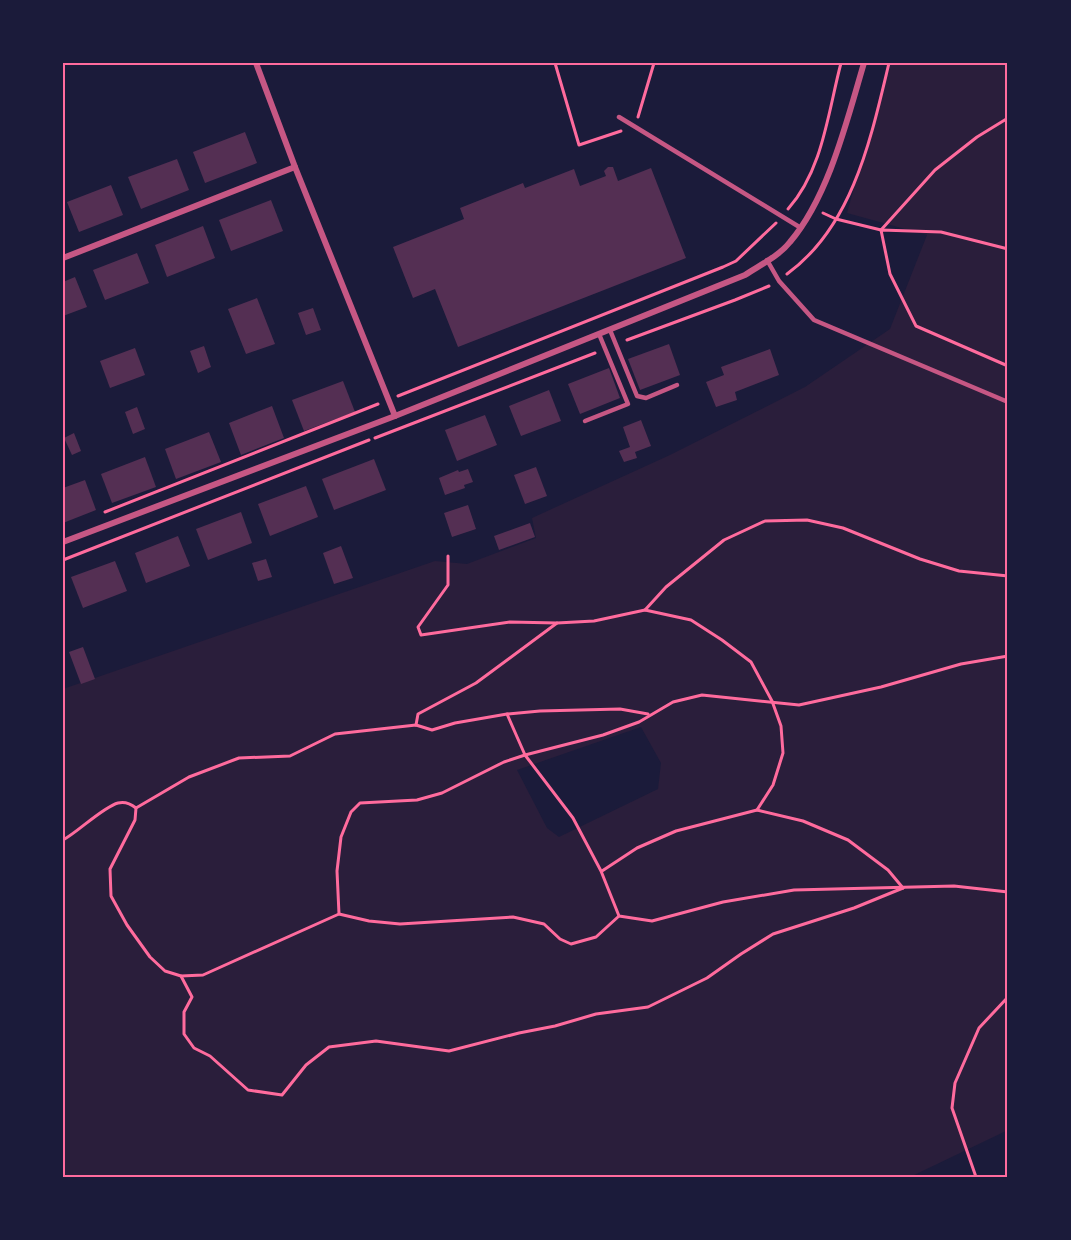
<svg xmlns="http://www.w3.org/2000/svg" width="1071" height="1240" font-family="Roboto,sans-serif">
<rect width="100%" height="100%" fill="#1b1b3a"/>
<path fill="#2a1e3b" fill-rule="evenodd" d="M 889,63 L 1008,63 L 1008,1130 L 910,1177 L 63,1177 L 63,689 L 435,561 L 467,564 L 536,538 L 532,518 L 670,455 L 805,387 L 890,329 L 927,235 L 847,213 ZM 641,727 L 661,763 L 658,789 L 559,837 L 547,828 L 517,770 Z"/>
<g fill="#542f53">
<path d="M 245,132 L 257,163 L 205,183 L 193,152 Z"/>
<path d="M 177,159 L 189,190 L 141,209 L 128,177 Z"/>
<path d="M 608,167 L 613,167 L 618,181 L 651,168 L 686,258 L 458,347 L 435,289 L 413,298 L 393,247 L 464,219 L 460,208 L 523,183 L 525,188 L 574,169 L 580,186 L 606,176 L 604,171 Z"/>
<path d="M 111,185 L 123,215 L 79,232 L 67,202 Z"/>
<path d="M 271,200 L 283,231 L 231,251 L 219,220 Z"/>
<path d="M 203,226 L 215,258 L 167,277 L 155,245 Z"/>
<path d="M 137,253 L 149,283 L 105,300 L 93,270 Z"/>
<path d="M 75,277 L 87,307 L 63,316 L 63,282 Z"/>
<path d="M 257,298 L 275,344 L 246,354 L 228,309 Z"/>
<path d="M 313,308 L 321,330 L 306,335 L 298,313 Z"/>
<path d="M 669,344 L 680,375 L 640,390 L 628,359 Z"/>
<path d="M 204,346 L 211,367 L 198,373 L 190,351 Z"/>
<path d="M 135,348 L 145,375 L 110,388 L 100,361 Z"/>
<path d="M 770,349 L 779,375 L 735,392 L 737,400 L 716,407 L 706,382 L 724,375 L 721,367 Z"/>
<path d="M 609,368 L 620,398 L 580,414 L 568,384 Z"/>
<path d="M 343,381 L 355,412 L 304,431 L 292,400 Z"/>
<path d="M 549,390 L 561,421 L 521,436 L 509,406 Z"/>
<path d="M 272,406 L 284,438 L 241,455 L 229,423 Z"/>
<path d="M 137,407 L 145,429 L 133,434 L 125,412 Z"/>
<path d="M 485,415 L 497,445 L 457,461 L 445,430 Z"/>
<path d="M 641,420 L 651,446 L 635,452 L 637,458 L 624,462 L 619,451 L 630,447 L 623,427 Z"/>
<path d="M 209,432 L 221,462 L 176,479 L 165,449 Z"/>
<path d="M 74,433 L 81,451 L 72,455 L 64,438 Z"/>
<path d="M 145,457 L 156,487 L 112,503 L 101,474 Z"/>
<path d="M 374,459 L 386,490 L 334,510 L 322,479 Z"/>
<path d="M 536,467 L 547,496 L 525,504 L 514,475 Z"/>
<path d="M 468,469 L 473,482 L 464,485 L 465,488 L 445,495 L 439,478 L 458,470 L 459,472 Z"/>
<path d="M 85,480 L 96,510 L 63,523 L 63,488 Z"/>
<path d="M 306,486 L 318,517 L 270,536 L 258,504 Z"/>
<path d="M 468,505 L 476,529 L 452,537 L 444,513 Z"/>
<path d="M 241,512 L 252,543 L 208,560 L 196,529 Z"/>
<path d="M 530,523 L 535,537 L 499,550 L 494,536 Z"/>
<path d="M 178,536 L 190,566 L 146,583 L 135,553 Z"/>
<path d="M 341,546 L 353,578 L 334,584 L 323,553 Z"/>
<path d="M 266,559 L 272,577 L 258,581 L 252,563 Z"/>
<path d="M 115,561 L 127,591 L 83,608 L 71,577 Z"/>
<path d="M 83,647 L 95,679 L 81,684 L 69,652 Z"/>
</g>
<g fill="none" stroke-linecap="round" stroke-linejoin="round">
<g stroke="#ff6b9d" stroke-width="3">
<path d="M 555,63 L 579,145 L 621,131"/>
<path d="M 638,117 L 654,63"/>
<path d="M 788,209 C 823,170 828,112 841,63"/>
<path d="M 823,213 L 836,219 L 881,230 L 935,170 L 977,137 L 1008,118"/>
<path d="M 1008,249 L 941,232 L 881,230 L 890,274 L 916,326 L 1008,366"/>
<path d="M 787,274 C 853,226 871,138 889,63"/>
<path d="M 627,340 L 735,300 L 769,286"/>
<path d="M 398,396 L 723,267 L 736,261 L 776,223"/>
<path d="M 375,438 L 595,353"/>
<path d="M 105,512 L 378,404"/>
<path d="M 448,556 L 448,585 L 418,627 L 421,635 L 510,622 L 557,623 L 594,621 L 645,610 L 691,620 L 722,640 L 751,662 L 772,701 L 781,726 L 783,753 L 773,785 L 757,810"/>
<path d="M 63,560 L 369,440"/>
<path d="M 645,610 L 666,587 L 724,540 L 765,521 L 807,520 L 843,528 L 920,559 L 959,571 L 1008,576"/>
<path d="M 507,714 L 525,755 L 573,818 L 601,871 L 619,916 L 652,921 L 723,902 L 794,890 L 954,886 L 1008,892"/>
<path d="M 416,725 L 418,714 L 476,683 L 557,623"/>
<path d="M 136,808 L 189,777 L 239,758 L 290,756 L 335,734 L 416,725 L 432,730 L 455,723 L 507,714 L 540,711 L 620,709 L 648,714"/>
<path d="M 63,840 C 78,832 103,807 118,803 C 125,801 131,804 136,808 L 135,820 L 110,869 L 111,896 L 127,925 L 150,957 L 165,971 L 181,976 L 203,975 L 339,914 L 337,871 L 341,837 L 351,812 L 360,803 L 417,800 L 442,793 L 504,762 L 525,755 L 603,735 L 639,722 L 673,702 L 702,695 L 799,705 L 881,687 L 961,664 L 1008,656"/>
<path d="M 602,871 L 637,848 L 676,831 L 757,810 L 803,821 L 848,840 L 888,870 L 903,888"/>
<path d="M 339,914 L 369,921 L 400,924 L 513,917 L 544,924 L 560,939 L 571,944 L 596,937 L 619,916"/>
<path d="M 181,976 L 192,997 L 184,1012 L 184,1034 L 194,1048 L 210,1056 L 248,1090 L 282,1095 L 306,1065 L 329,1047 L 376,1041 L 449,1051 L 519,1033 L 555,1026 L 596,1014 L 648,1007 L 707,978 L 741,954 L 773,934 L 854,908 L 903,888"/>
<path d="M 976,1177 L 952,1108 L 955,1083 L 979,1028 L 1008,997"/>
</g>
<g stroke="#c65784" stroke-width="4.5">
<path d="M 619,117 L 801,228"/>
<path d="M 767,260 L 779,281 L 814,320 L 1008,402"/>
<path d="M 610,330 L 637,396 L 646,398 L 677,385"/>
<path d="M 585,421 L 628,404 L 599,334"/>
</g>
<g stroke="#c65784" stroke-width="6">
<path d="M 256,63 L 295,167 L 395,416"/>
<path d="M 63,258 L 295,167"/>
<path d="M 63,542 L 395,416 L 745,275 C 760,265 779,256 790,242 C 829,196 847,120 864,63"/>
</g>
</g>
<rect width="1071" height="1240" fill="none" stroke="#1b1b3a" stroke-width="129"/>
<rect x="64" y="64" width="942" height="1112" fill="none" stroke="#ff6b9d" stroke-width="2"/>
</svg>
